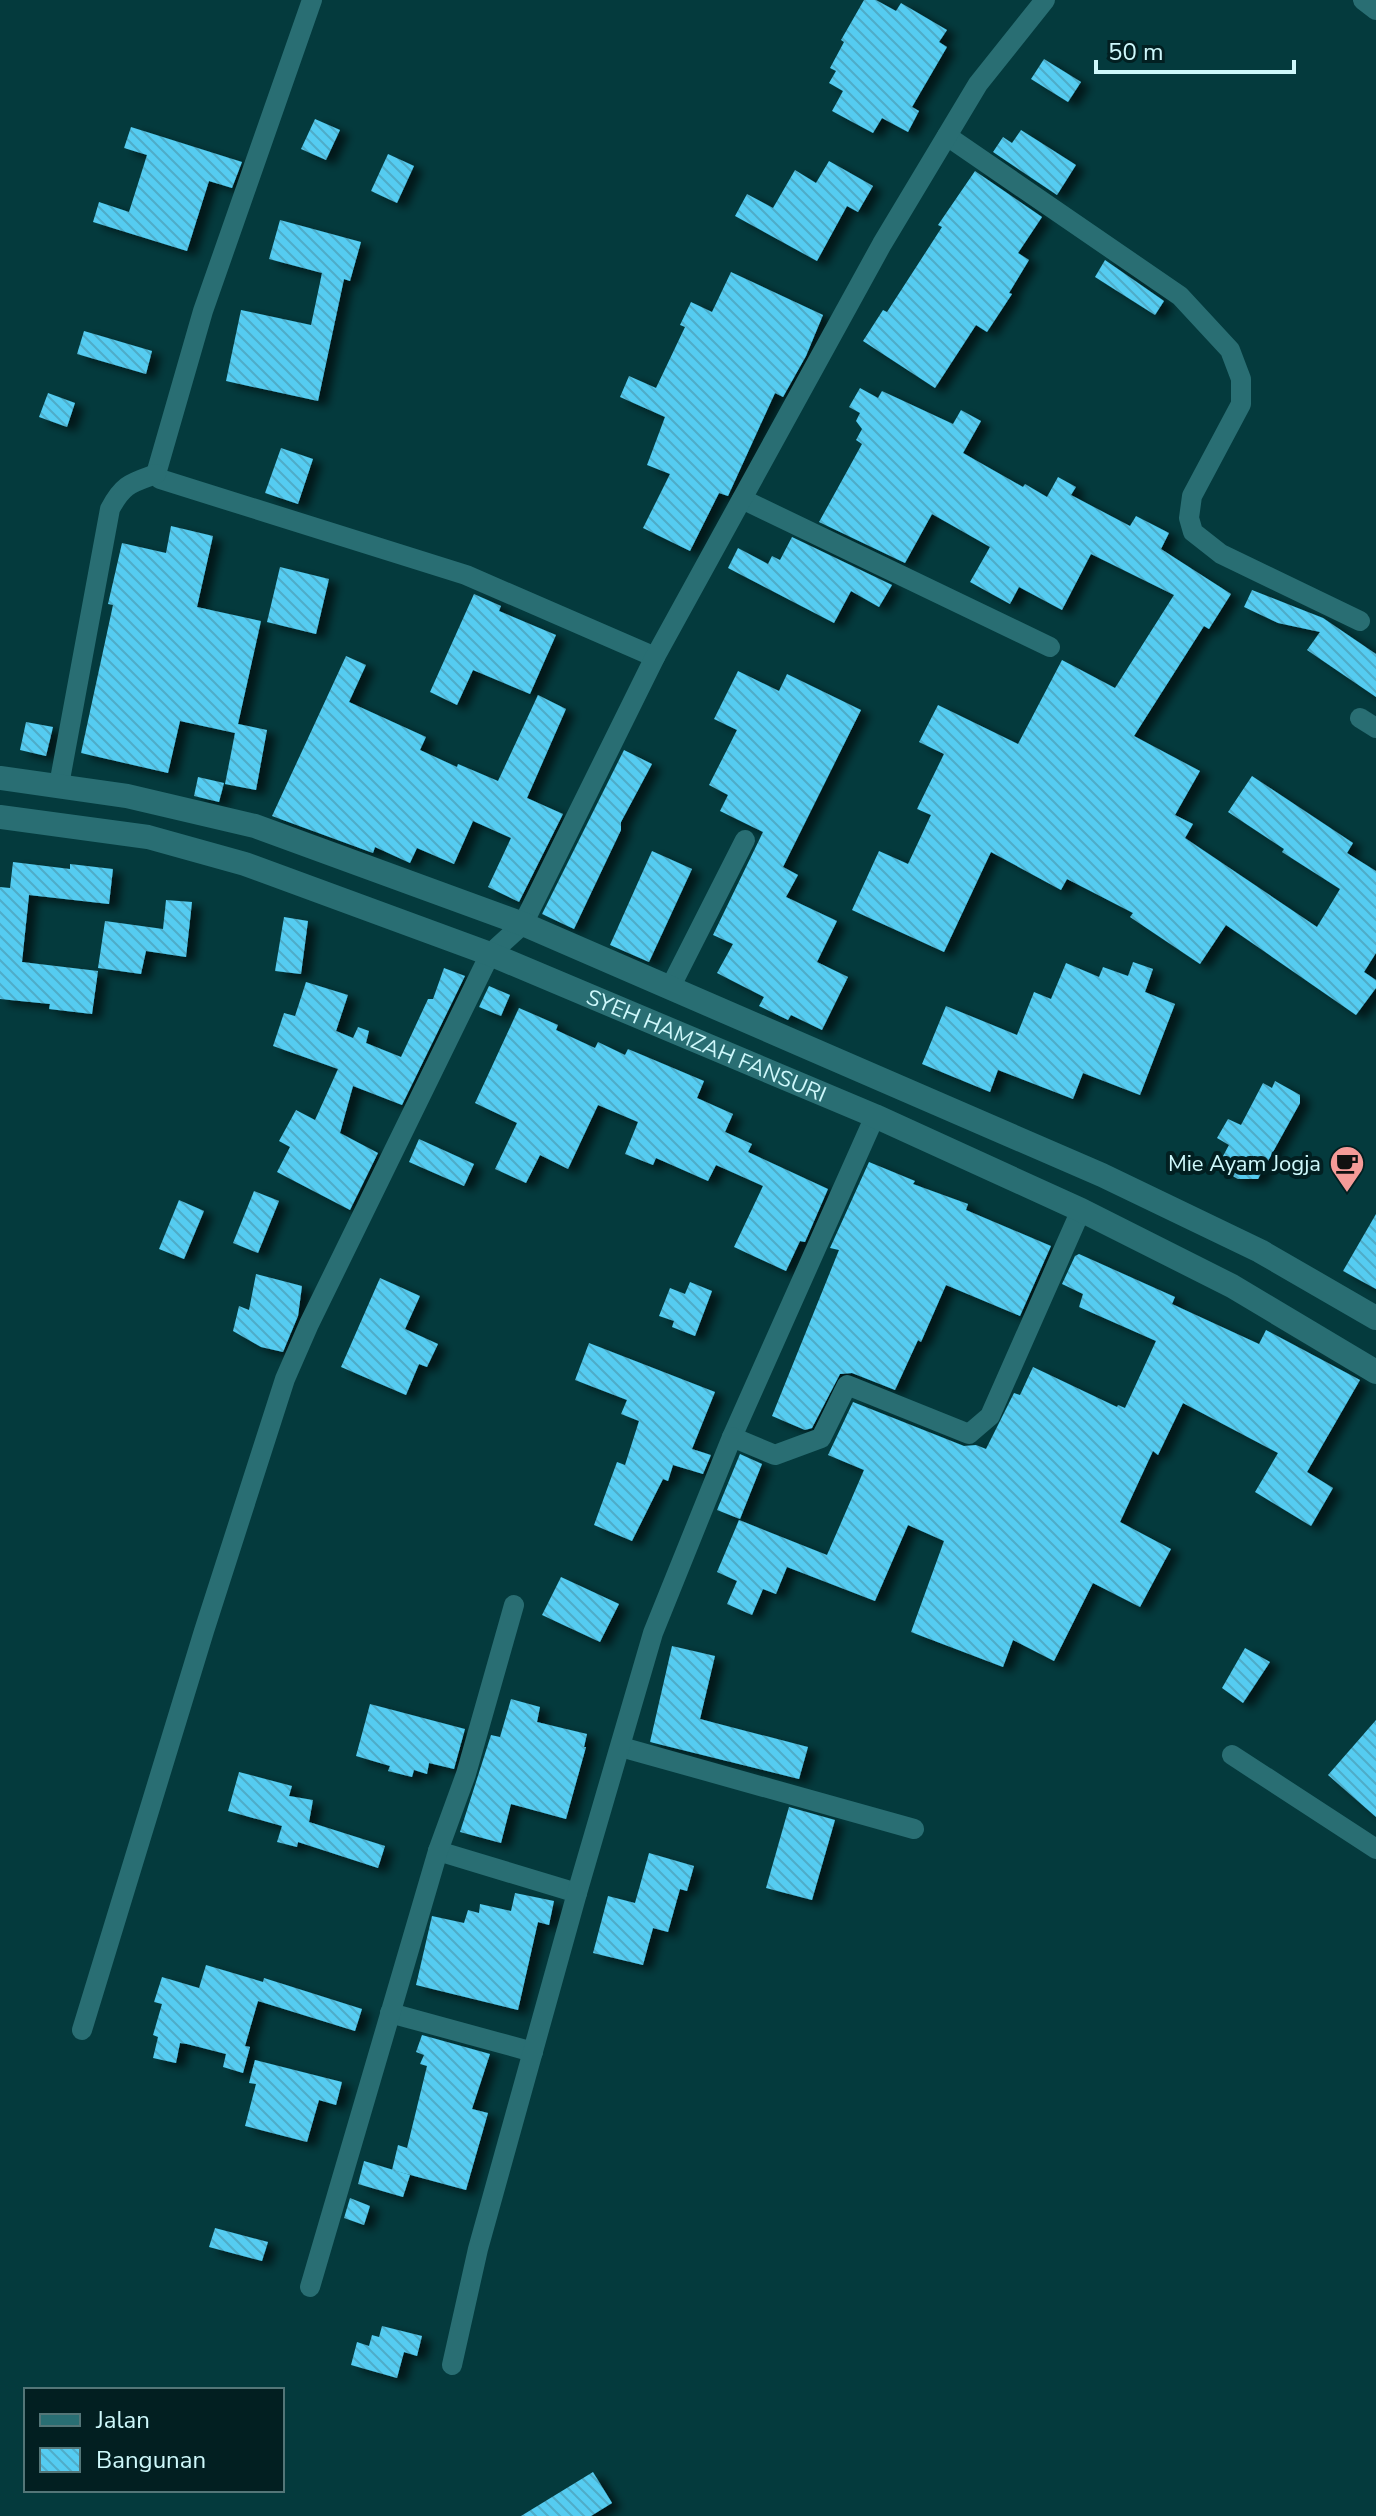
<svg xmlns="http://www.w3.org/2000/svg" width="1376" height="2516" font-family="'Nunito Sans',sans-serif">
<defs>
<pattern id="building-back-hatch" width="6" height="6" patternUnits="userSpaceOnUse" patternTransform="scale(2)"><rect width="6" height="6" fill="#55ccf1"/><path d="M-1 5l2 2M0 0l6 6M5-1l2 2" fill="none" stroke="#4facc8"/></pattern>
<filter id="shadow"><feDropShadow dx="9" dy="5" stdDeviation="4" flood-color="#0009"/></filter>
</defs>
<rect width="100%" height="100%" fill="#043a3d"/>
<g fill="url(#building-back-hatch)" filter="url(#shadow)">
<path d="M 864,0 L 876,0 L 896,11 L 901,3 L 947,30 L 939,42 L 947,47 L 912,107 L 919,111 L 908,132 L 882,118 L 873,133 L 832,111 L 843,91 L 829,83 L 836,71 L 830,68 L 844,42 L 841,40 Z"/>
<path d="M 1044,59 L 1081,82 L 1068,102 L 1031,79 Z"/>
<path d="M 315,119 L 340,130 L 326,160 L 301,149 Z"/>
<path d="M 131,127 L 242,162 L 232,188 L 209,181 L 187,251 L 93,222 L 99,202 L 129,212 L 147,155 L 124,148 Z"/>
<path d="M 1021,130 L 1076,165 L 1057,195 L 993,152 L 1003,137 L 1012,143 Z"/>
<path d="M 388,154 L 414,166 L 397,203 L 371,191 Z"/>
<path d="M 829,161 L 873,186 L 858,212 L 847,206 L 817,261 L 735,216 L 747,194 L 773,208 L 795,170 L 816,183 Z"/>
<path d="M 975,171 L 1042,217 L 1018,253 L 1029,260 L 1009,293 L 1012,294 L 987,332 L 976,325 L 935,388 L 863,341 L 883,310 L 887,312 L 942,227 L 938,225 Z"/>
<path d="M 280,220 L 361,242 L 350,281 L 344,279 L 318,401 L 226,381 L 241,310 L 311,325 L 322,273 L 269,259 Z"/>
<path d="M 1105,260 L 1164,301 L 1155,315 L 1095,277 Z"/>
<path d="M 731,272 L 823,315 L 806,356 L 783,397 L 775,393 L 728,496 L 719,493 L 690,551 L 643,528 L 670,474 L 647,465 L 665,417 L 620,397 L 629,376 L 656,388 L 685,327 L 680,325 L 691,302 L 712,312 Z"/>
<path d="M 84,331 L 152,351 L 146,374 L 77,354 Z"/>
<path d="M 860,388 L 878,398 L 882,391 L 953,424 L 961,410 L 981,421 L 963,453 L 1023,487 L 1025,484 L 1047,497 L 1058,477 L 1076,487 L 1071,495 L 1130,526 L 1136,516 L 1169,533 L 1161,549 L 1231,594 L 1209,629 L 1204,626 L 1134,736 L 1200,771 L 1175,815 L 1193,824 L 1185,838 L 1317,927 L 1340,889 L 1282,852 L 1284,849 L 1228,812 L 1252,776 L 1353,843 L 1347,853 L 1376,871 L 1376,953 L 1364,972 L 1376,980 L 1376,988 L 1356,1015 L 1226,925 L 1200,964 L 1130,917 L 1133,913 L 1067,879 L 1061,890 L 991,852 L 944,952 L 852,910 L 879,851 L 908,864 L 931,815 L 917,809 L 944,754 L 919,742 L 938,705 L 1018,744 L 1062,660 L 1115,688 L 1174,595 L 1091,554 L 1062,610 L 1019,587 L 1010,604 L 970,582 L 990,547 L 932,514 L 905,563 L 819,522 L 862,444 L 856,440 L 862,429 L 856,421 L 860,413 L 849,407 Z"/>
<path d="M 48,393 L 75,403 L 67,427 L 39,417 Z"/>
<path d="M 281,448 L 313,459 L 298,504 L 265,493 Z"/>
<path d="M 171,526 L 213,536 L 197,607 L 261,621 L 238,724 L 267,730 L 256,790 L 225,784 L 235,733 L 180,721 L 168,773 L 81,753 L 113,605 L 108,604 L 122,543 L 166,553 Z"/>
<path d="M 792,537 L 892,585 L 879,607 L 851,591 L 834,623 L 728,568 L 738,548 L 768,564 L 772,556 L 780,560 Z"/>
<path d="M 280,567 L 329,579 L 316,634 L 267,622 Z"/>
<path d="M 1252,590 L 1323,618 L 1376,654 L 1376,697 L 1307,650 L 1320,632 L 1278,623 L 1244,607 Z"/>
<path d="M 474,594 L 501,606 L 499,611 L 556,635 L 530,694 L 473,670 L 457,705 L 430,692 Z"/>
<path d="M 346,656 L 366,665 L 349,702 L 426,737 L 420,750 L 457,767 L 458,764 L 498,781 L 538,695 L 566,709 L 527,798 L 563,814 L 519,902 L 488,887 L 511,838 L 473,821 L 454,864 L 417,848 L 410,863 L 375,847 L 373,853 L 272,816 Z"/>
<path d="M 738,671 L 779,691 L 787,674 L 861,710 L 783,867 L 798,875 L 786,897 L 837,921 L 817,962 L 848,977 L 822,1030 L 791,1015 L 788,1020 L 759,1006 L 764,997 L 717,973 L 733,944 L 713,935 L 763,832 L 720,811 L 728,795 L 709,785 L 737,730 L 714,719 Z"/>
<path d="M 26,722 L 53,727 L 46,756 L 20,750 Z"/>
<path d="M 624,750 L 652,764 L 621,822 L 621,830 L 574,929 L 542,914 Z"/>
<path d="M 198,777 L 224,783 L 219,802 L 194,796 Z"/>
<path d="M 652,851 L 692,869 L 649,962 L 610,945 Z"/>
<path d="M 13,862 L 70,869 L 70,864 L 113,869 L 109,904 L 29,895 L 22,962 L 98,971 L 92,1014 L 49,1009 L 50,1004 L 0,999 L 0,887 L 10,888 Z"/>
<path d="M 166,900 L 192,902 L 186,957 L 146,951 L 141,974 L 98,968 L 105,921 L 163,929 Z"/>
<path d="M 284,917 L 308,921 L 301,974 L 275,971 Z"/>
<path d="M 1133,962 L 1153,969 L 1145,992 L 1175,1004 L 1140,1095 L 1083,1073 L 1073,1099 L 998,1070 L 990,1092 L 922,1064 L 946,1006 L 1017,1035 L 1034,992 L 1051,999 L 1066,963 L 1099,977 L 1103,967 L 1128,976 Z"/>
<path d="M 444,968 L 465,976 L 402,1105 L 353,1086 L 340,1133 L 378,1153 L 350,1210 L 277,1172 L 290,1147 L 279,1141 L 296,1110 L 315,1120 L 338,1069 L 273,1046 L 284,1013 L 295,1016 L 306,982 L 348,995 L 336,1031 L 353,1038 L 358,1027 L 369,1031 L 366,1043 L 401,1057 L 428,999 L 433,999 Z"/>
<path d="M 489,986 L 510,995 L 501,1016 L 479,1007 Z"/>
<path d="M 519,1008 L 558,1025 L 556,1030 L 595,1048 L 598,1042 L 625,1055 L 628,1049 L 704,1081 L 697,1098 L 733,1114 L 725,1132 L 752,1144 L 748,1152 L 828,1189 L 805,1242 L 800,1241 L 786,1271 L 734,1247 L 763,1186 L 716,1165 L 708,1181 L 656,1158 L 653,1165 L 625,1154 L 638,1122 L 598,1105 L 568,1169 L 540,1155 L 526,1183 L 495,1169 L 517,1123 L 475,1103 Z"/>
<path d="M 1275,1081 L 1300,1095 L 1300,1103 L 1258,1179 L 1238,1179 L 1217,1167 L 1229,1145 L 1217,1138 L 1228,1119 L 1241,1125 L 1263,1083 L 1272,1088 Z"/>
<path d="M 419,1139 L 474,1164 L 464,1186 L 409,1162 Z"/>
<path d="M 869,1162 L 915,1181 L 913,1184 L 968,1204 L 966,1210 L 1051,1246 L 1020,1316 L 946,1285 L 921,1342 L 918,1340 L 895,1390 L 852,1373 L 840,1374 L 812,1428 L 805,1430 L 772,1416 L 839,1250 L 830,1248 Z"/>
<path d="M 254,1191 L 279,1201 L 258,1253 L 233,1243 Z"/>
<path d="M 179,1200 L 204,1211 L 184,1259 L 159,1249 Z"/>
<path d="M 1376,1214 L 1376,1289 L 1343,1271 Z"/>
<path d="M 1079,1254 L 1175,1297 L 1172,1304 L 1259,1344 L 1266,1330 L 1360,1380 L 1307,1472 L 1333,1488 L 1311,1526 L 1255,1492 L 1278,1453 L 1183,1403 L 1158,1455 L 1153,1451 L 1120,1522 L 1171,1549 L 1140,1607 L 1093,1583 L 1054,1661 L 1013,1640 L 1003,1667 L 911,1632 L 944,1541 L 908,1525 L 875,1601 L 787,1567 L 776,1594 L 763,1589 L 752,1615 L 727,1604 L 737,1581 L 717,1572 L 739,1520 L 827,1555 L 864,1470 L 828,1455 L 853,1402 L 964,1446 L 976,1445 L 986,1449 L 1014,1393 L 1020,1395 L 1033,1367 L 1117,1407 L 1118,1405 L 1125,1408 L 1156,1341 L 1079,1307 L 1083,1294 L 1062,1284 L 1075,1256 Z"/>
<path d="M 256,1274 L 302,1286 L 298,1316 L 283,1352 L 261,1347 L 233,1331 L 239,1306 L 249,1310 Z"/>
<path d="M 380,1278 L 420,1296 L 405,1329 L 438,1344 L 427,1367 L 419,1364 L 406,1395 L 341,1367 Z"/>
<path d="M 690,1282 L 712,1291 L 695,1336 L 672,1327 L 674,1321 L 659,1316 L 670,1288 L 685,1294 Z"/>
<path d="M 589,1343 L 715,1392 L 692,1449 L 711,1455 L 703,1474 L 673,1465 L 668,1481 L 663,1479 L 632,1541 L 594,1525 L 617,1462 L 625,1465 L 639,1421 L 621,1414 L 627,1400 L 575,1380 Z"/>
<path d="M 740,1454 L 762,1464 L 740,1519 L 717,1510 Z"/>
<path d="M 561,1577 L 619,1604 L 600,1642 L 542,1615 Z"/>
<path d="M 672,1646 L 715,1656 L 700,1719 L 808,1747 L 799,1779 L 650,1742 Z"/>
<path d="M 1245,1648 L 1270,1662 L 1243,1703 L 1222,1688 Z"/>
<path d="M 511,1699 L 540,1707 L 537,1722 L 587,1734 L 584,1747 L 586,1747 L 566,1819 L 511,1804 L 501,1843 L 460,1832 L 491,1735 L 500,1737 Z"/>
<path d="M 370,1704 L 465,1729 L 454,1769 L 429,1763 L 427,1774 L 414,1770 L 412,1777 L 388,1771 L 390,1766 L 356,1756 Z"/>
<path d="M 1376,1720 L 1376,1817 L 1328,1775 Z"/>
<path d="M 239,1772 L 292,1786 L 289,1796 L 313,1800 L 309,1822 L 385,1846 L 378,1868 L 298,1842 L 297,1847 L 277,1842 L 282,1826 L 228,1811 Z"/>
<path d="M 789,1807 L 835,1820 L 812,1900 L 766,1888 Z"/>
<path d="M 649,1853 L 694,1866 L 687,1891 L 680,1889 L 668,1932 L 653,1928 L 643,1965 L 593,1953 L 608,1896 L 635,1903 Z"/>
<path d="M 515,1893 L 554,1901 L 549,1925 L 538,1922 L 518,2010 L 416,1985 L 432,1916 L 464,1923 L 468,1910 L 479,1913 L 480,1904 L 511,1911 Z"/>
<path d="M 206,1965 L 263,1982 L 264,1978 L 362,2009 L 355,2031 L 258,2001 L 245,2046 L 250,2047 L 243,2073 L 223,2067 L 226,2054 L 187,2044 L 180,2043 L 176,2063 L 153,2058 L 158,2037 L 153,2035 L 162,2004 L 154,2002 L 162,1977 L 199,1988 Z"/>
<path d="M 422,2035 L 490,2054 L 472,2109 L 488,2113 L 466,2190 L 392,2170 L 398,2145 L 407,2148 L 427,2066 L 420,2064 L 424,2055 L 416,2052 Z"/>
<path d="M 255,2060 L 342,2082 L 336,2105 L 319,2100 L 307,2142 L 245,2126 L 256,2084 L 249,2083 Z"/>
<path d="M 364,2161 L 410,2175 L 403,2197 L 358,2184 Z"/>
<path d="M 350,2198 L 370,2206 L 364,2225 L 344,2218 Z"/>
<path d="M 215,2228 L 268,2242 L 262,2261 L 209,2247 Z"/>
<path d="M 382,2326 L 422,2336 L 417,2356 L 404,2352 L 397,2378 L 351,2365 L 357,2342 L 369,2346 L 372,2335 L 379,2337 Z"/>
<path d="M 593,2472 L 612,2503 L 591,2516 L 521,2516 Z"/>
</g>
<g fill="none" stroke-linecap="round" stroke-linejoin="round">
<g stroke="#296e73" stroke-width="20">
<path d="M 1363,0 L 1376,10"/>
<path d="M 947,136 L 1180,296 L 1230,350 L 1241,379 L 1241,404 L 1192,496 L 1189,518 L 1193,532 L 1221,554 L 1360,621"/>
<path d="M 156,474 L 160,479 L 466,575 L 655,657"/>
<path d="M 156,474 L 203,311 L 312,0"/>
<path d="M 742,499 L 1050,647"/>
<path d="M 1360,718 L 1376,728"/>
<path d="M 59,785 L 110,509 C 123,484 131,483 156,474"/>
<path d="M 671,986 L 745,840"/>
<path d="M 732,1437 L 875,1116"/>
<path d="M 621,1747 L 914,1829"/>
<path d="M 1232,1755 L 1376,1849"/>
<path d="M 438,1851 L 577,1893"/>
<path d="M 390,2013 L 533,2052"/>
<path d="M 82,2030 L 204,1631 L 285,1379 L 309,1324 L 490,954 L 523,924 L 655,657 L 882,244 L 978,84 L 1045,0"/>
<path d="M 310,2287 L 438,1851 L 466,1774 L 514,1605"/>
<path d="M 452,2365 L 478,2249 L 577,1893 L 653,1633 L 732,1437 L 775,1455 L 821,1438 L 847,1385 L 969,1434 L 990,1416 L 1081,1210"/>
</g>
<g stroke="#296e73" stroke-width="24">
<path d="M 0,778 L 127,796 L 255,826 L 523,924 L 1102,1175 L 1260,1251 L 1376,1318"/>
<path id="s1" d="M 0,817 L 148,837 L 245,864 L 490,954 L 875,1116 L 1081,1210 L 1232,1286 L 1376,1372"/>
</g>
</g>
<defs>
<g id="cafe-pin" transform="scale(1.8)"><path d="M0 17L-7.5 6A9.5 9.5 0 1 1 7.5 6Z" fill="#f59b98" stroke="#021f21"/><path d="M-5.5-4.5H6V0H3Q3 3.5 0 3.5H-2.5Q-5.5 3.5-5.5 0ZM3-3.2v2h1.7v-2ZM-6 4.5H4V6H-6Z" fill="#111"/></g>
</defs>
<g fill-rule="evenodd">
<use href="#cafe-pin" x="1347" y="1163"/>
</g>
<g text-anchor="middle" stroke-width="8" stroke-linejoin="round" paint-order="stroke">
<g font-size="22" fill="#cef8fb" stroke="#021f21">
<text dy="8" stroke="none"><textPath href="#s1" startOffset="746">SYEH HAMZAH FANSURI</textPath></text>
</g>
<g font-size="22" fill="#cef8fb" stroke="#021f21" text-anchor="end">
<text x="1321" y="1171">Mie Ayam Jogja</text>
</g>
</g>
<rect x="24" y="2388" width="260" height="104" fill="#021f21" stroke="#547678" stroke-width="2"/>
<rect x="40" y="2414" width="40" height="12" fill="#296e73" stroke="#547678" stroke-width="2"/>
<text x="96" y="2428" font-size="24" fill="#cef8fb">Jalan</text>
<rect x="40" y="2448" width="40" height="24" fill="url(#building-back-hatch)" stroke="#547678" stroke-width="2"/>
<text x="96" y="2468" font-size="24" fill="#cef8fb">Bangunan</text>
<path d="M1096 60v12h198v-12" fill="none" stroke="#cef8fb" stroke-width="4"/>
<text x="1108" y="60" font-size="24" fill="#cef8fb" stroke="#021f21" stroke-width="6" paint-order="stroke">50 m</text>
</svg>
